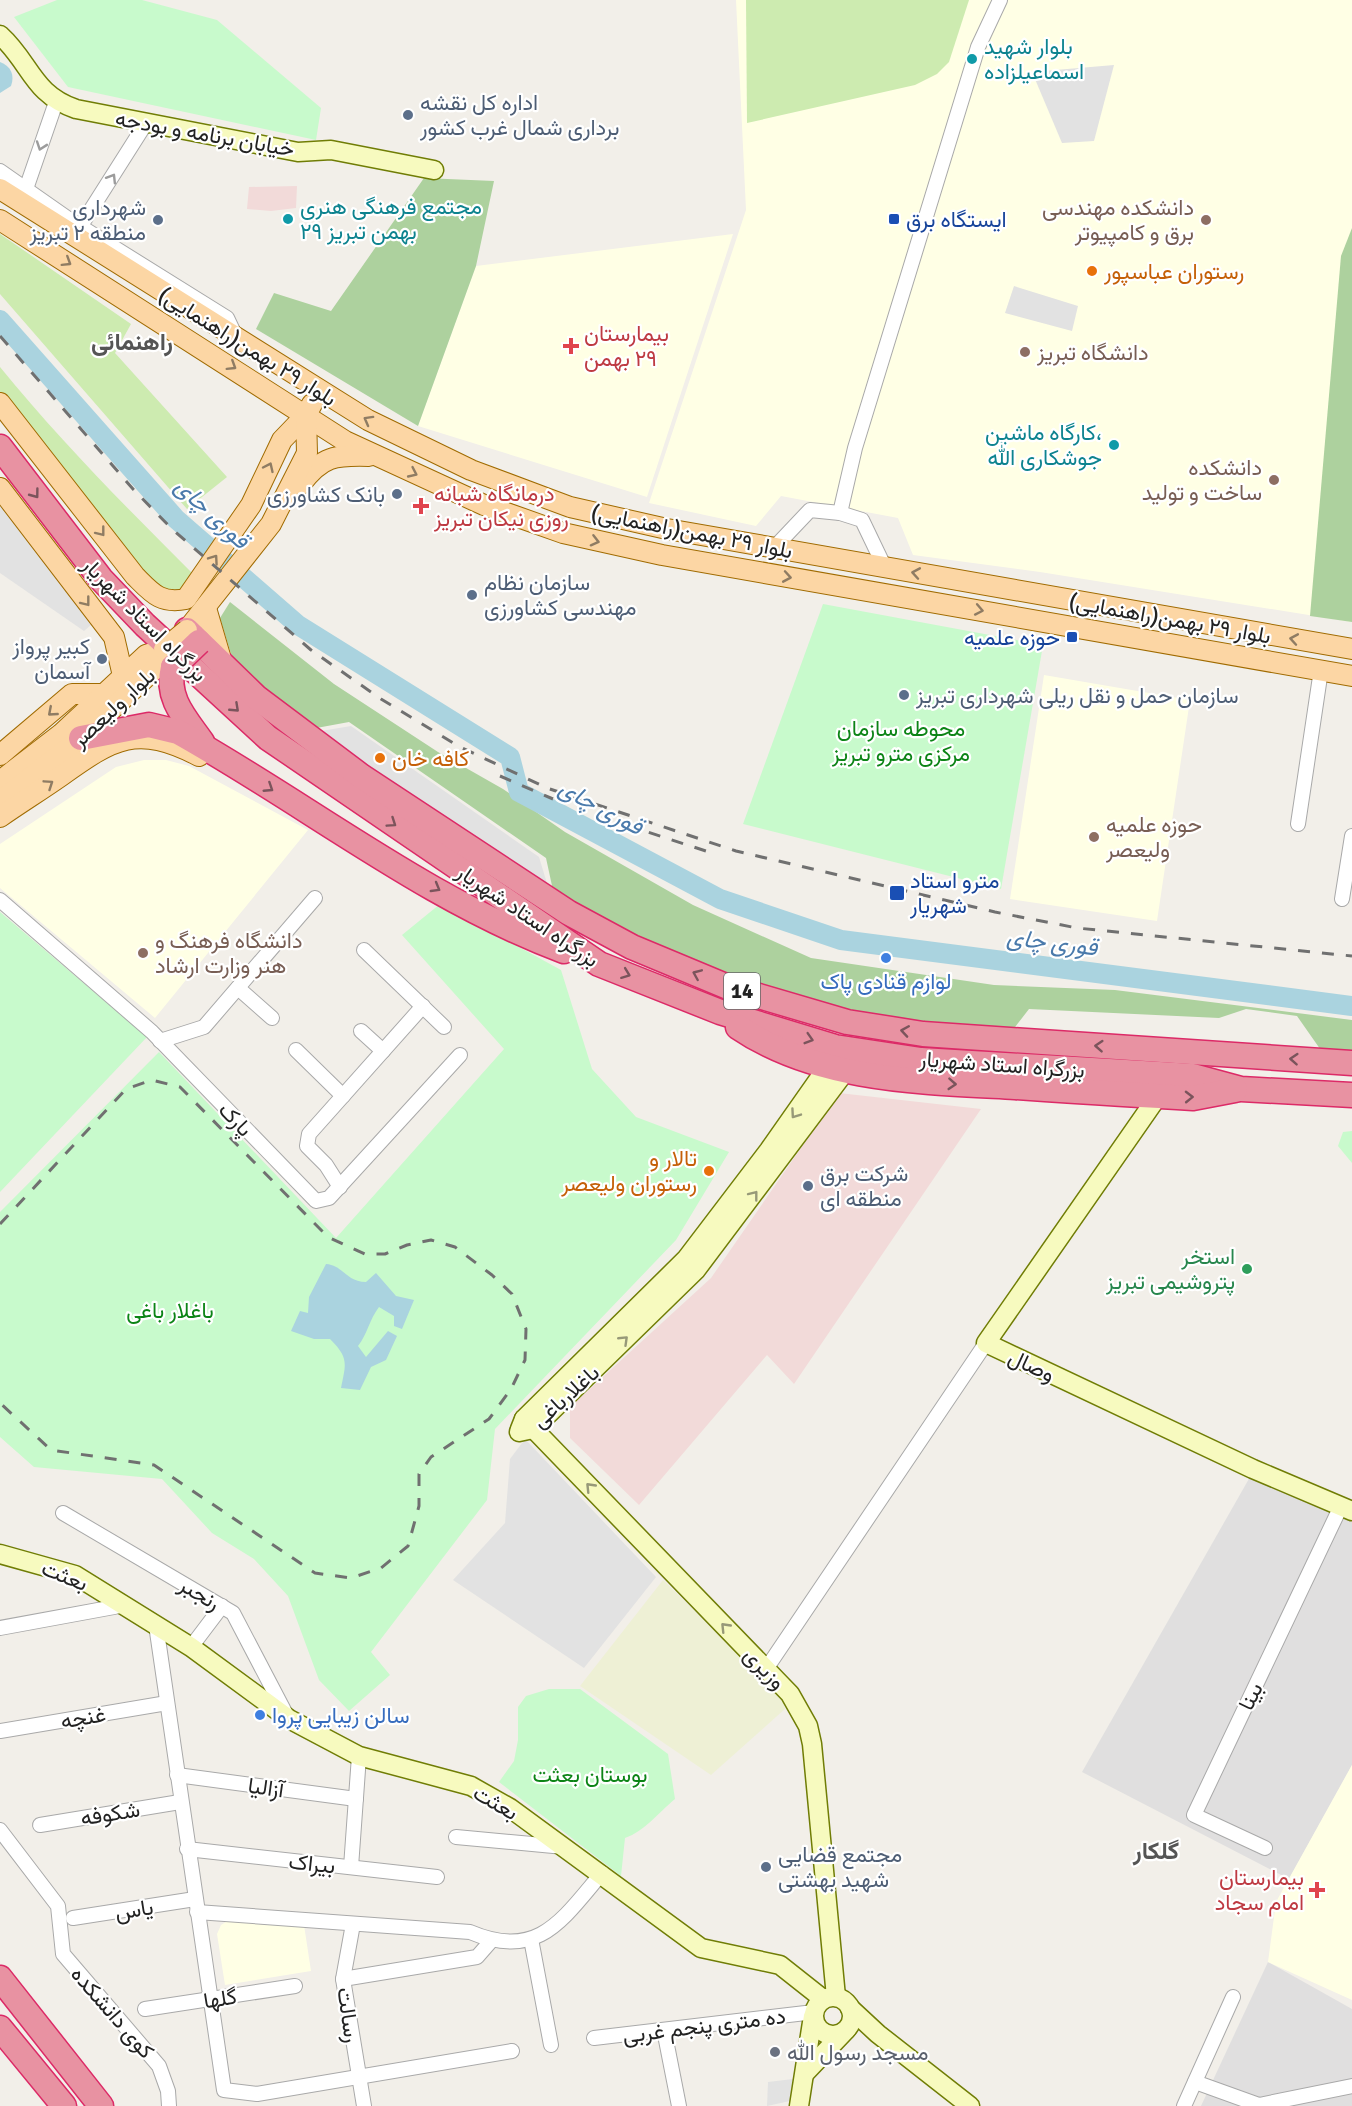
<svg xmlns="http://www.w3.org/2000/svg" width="1352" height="2106" font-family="Signika,Vazirmatn,sans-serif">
<rect width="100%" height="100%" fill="#f2efe9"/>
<g fill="#e0dfdf">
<path d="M 1250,1477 L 1352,1522 L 1352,1765 L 1289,1879 L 1082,1772 Z"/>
<path d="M 1268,1962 L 1352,2009 L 1352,2106 L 1201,2106 Z"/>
</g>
<g fill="#f2dad9">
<path d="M 297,186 L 296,208 L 271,211 L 247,209 L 249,187 Z"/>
<path d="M 839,1093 L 981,1109 L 794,1384 L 767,1355 L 639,1505 L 570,1438 L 570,1407 L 711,1278 Z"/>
</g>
<g fill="#ffffe5">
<path d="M 736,0 L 1352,0 L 1352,622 L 1040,572 L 913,555 L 898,518 L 781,496 L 756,526 L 649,503 L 746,210 Z"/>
<path d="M 733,234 L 647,497 L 418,426 L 476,266 Z"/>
<path d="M 1044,675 L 1190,700 L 1157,921 L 1010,899 Z"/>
<path d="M 144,760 L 166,760 L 189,766 L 308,830 L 155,1018 L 0,888 L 0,844 L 116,767 Z"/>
<path d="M 1352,1765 L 1352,2000 L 1268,1962 L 1276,1902 Z"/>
<path d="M 229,1920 L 304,1925 L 311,1971 L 225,1985 L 217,1934 L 221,1925 Z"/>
</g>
<path fill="#eef0d5" d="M 663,1580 L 782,1696 L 785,1709 L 711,1775 L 580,1686 Z"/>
<g fill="#cdebb0">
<path d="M 746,0 L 969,0 L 949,62 L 937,74 L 915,85 L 747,123 Z"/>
<path d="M 0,234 L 131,324 L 115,353 L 227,477 L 187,509 L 0,294 Z"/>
<path d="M 0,367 C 61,442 130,511 199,580 L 185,594 L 161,593 L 0,399 Z"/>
</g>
<g fill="#add19e">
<path d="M 424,178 L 494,181 L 476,266 L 418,426 L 256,329 L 274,293 L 331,311 Z"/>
<path d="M 1352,228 L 1352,622 L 1310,616 L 1341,256 Z"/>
<path d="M 230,602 L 334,684 L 438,752 L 503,789 L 565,832 L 693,905 L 811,958 L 994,985 L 1115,990 L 1352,1020 L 1352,1058 L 1325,1056 L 1297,1016 L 1246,1009 L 1219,1018 L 1029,1009 L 1012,1031 L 856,1018 L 734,984 L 641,944 L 554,895 L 546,858 L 349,722 L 311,729 L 235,667 L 220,618 Z"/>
</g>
<g fill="#c8facc">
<path d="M 57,0 L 142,0 L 217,20 L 321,108 L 316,140 L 68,87 L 14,17 Z"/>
<path d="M 823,604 L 1043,645 L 1001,889 L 743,824 Z"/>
<path d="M 440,904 L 561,970 L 592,1069 L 636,1117 L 729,1152 L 676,1240 L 495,1429 L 487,1500 L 371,1652 L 390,1675 L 349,1711 L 319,1680 L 288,1596 L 254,1559 L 212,1533 L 162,1479 L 34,1467 L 0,1437 L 0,1212 L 159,1052 L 336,1238 L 504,1049 L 402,935 Z"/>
<path d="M 0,912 L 147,1037 L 0,1192 Z"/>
<path d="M 1352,1131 L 1352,1163 L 1338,1146 L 1343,1132 Z"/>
<path d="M 549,1689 L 580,1689 L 668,1754 L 675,1799 C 657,1814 645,1831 625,1838 L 621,1876 L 499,1782 L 514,1761 L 518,1740 L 518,1707 L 526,1696 Z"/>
</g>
<g fill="#e2e2e2">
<path d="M 1114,65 L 1094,141 L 1062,143 L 1032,72 Z"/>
<path d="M 1014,286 L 1078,306 L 1072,331 L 1005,313 Z"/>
<path d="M 0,505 L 92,624 L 84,631 L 0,573 Z"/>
<path d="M 351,726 L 539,857 L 549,890 L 315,732 Z"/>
<path d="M 525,1439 L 656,1577 L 584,1668 L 453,1580 L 505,1523 L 510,1459 Z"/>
<path d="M 793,2079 L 790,2101 L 767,2106 L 768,2082 Z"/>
</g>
<g fill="#aad3df">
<path d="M 0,62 C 11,66 15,75 11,86 L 0,93 Z"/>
<path d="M 326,1264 C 343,1265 346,1282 366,1282 L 376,1273 L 396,1296 L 414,1300 L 402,1329 L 394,1326 L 394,1316 L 379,1307 C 369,1320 368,1333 358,1346 L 366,1357 L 388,1331 L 397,1336 L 386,1360 L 371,1367 L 360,1390 L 341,1388 C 346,1363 349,1358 330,1339 L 314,1339 L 291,1331 L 300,1311 L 308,1313 L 309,1297 Z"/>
</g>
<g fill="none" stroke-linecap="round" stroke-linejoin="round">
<path stroke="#aad3df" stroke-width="20" d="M 0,320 L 176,519 L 298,625 L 510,757 L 519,792 L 720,899 L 841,940 L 1352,1006"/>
<g stroke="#a9a9a9" stroke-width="16">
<g id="street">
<path d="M 0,171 L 70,220 L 227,318 L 236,337"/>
<path d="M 26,189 L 56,102"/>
<path d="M 80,227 L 146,123"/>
<path d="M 840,513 L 855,448 L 978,47 L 1000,0"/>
<path d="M 774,548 L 810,510 L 840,513 L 862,520 L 885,568"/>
<path d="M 1298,824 L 1321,670"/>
<path d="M 1342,899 L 1352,836"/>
<path d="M 0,900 L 152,1032 L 316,1201 L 329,1198 L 460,1055"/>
<path d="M 364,950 L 444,1027"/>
<path d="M 238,988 L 272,1018"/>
<path d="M 361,1031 L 383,1051"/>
<path d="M 160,1041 L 204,1027 L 315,898"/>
<path d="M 296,1050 L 343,1096"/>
<path d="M 340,1187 L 326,1165 L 307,1146 L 309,1134 L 423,1006"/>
<path d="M 63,1513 L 233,1613 L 288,1718"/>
<path d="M 156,1625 L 224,2090 L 257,2094 L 512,2051"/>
<path d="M 0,1628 L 125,1605"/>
<path d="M 191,1647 L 222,1606"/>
<path d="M 766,1669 L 986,1343"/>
<path d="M 0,1731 L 167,1703"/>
<path d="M 177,1775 L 356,1799"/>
<path d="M 40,1825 L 180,1802"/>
<path d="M 0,1830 L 58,1906 L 63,1954 L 159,2066 L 168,2091 L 169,2106"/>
<path d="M 456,1837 L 564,1847"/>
<path d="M 1265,1848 L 1194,1815 L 1341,1506"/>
<path d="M 187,1849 L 437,1877"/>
<path d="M 351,1867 L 359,1756"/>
<path d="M 197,1912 L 470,1932 C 538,1961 562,1920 602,1873"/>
<path d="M 73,1918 L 195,1899"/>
<path d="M 353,1924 L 343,1979 L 364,2106"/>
<path d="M 531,1939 L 551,2045"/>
<path d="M 343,1979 L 477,1957 L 491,1941"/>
<path d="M 145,2009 L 295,1986"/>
<path d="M 664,2030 L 679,2106"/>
<path d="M 594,2038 L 814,2012"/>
<path d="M 1195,2082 L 1259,2105 L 1352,2086"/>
<path d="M 1184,2106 L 1233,1997"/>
</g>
</g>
<g stroke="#707d05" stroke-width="21">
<g id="secondary">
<path d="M 0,35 C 31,63 32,94 76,109 L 298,152 L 331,150 L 434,170"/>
<path d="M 1158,1096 L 986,1343 L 1253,1469 L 1352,1511"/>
<path d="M 524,1419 L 790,1694 L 808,1726 L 812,1744 L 836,1997"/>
<path d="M 520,1429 L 524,1419 L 686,1259 L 769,1150 L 828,1066"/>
<path d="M 519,1432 L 533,1429 L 696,1270 L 847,1069"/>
<path d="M 0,1554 L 75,1575 L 191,1647 L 289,1719 L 359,1756 L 471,1786 L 510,1808 L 701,1948 L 780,1965 L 823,1999"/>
<circle cx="833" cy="2016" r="19"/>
<path d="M 850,2008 L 878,2034 L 970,2106"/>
<path d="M 806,2072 L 846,2030"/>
<path d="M 799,2106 L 813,2016"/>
</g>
</g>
<g stroke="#a06b00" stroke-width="22">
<g id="primary">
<path d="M 0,189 L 368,420 L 471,470 L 570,507 L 667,529 L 1352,649"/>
<path d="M 0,220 L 345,441 L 484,505 L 563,533 L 662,555 L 1352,676"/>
<path d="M 0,403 L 135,576 C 152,593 160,604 186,599 L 251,505 L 282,440 L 306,415 L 312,404"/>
<path d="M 301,484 C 322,456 335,455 369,456"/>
<path d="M 0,488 L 114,637 L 123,676"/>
<path d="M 206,608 L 223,666"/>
<path d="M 187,630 L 271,524 L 307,453 L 306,415"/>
<path d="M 0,755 L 72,694 L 104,694"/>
<path d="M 0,781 L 61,734 L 146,655 L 164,649"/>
<path d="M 0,801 L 81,738 L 159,665 L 164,649"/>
<path d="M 0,817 C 20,803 41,790 61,776 C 114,738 137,724 199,756"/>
</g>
</g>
<g stroke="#dc2a67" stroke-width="27">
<g id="highway">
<path d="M 0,447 L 101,579 L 145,625 L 268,738 L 599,964 L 720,1012 L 835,1047 L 921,1060 L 1193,1076 L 1241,1089 L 1352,1095"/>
<path d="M 187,630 L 256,697 L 361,776 L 569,913 L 632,947 L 728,987 L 847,1022 L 923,1034 L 1352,1063"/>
<path d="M 173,667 C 165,698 186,719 202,742"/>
<path d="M 81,738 L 149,725 L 178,732 C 307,804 425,899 564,951"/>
<path d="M 738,1027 C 817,1081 923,1082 1015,1087 C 1074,1091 1133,1095 1193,1098 L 1235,1090"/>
<path d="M 0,1978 L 101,2106"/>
<path d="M 0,2028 L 64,2106"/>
</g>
</g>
<use href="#street" stroke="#fff" stroke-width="14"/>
<use href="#secondary" stroke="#f7fabf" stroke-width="18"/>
<use href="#primary" stroke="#fcd6a4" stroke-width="20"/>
<use href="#highway" stroke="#e892a2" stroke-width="24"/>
<g stroke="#707070" stroke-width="3" stroke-dasharray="12 12" stroke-linecap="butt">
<path d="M 0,336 L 133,489 L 172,529 L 311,650 L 381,699 L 458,746 L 547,788 L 736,851 L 995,912 L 1077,928 L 1352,956"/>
<path d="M 500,776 L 553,799"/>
<path d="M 626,825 L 709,852"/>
<path d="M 0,1224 L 126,1089 L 152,1080 L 180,1087 L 328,1237 L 365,1254 L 385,1254 L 407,1245 L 431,1240 L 455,1247 L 492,1275 L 512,1294 L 526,1329 L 525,1360 L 511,1389 L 489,1419 L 431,1457 L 419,1474 L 419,1506 L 408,1546 L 381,1568 L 351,1578 L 315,1573 L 154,1465 L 51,1450 L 0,1403"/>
</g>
<g stroke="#a06b00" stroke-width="22" stroke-linecap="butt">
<path id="primary-bridge" d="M 164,649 L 187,630"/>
</g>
<g stroke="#dc2a67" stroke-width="27" stroke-linecap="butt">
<path id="highway-bridge" d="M 173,667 L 199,642"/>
</g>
<use href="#primary-bridge" stroke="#fcd6a4" stroke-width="20"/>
<use href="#highway-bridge" stroke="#e892a2" stroke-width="24"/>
</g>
<defs><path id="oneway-chevron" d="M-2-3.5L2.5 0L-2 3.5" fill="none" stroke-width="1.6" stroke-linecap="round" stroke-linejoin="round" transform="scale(1.5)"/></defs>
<g stroke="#9c9c9c">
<use href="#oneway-chevron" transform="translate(41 146) rotate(109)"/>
<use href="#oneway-chevron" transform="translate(112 178) rotate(-58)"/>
</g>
<g stroke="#8f7c63">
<use href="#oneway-chevron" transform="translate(67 262) rotate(32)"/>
<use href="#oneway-chevron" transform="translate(232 366) rotate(32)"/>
<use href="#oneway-chevron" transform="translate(368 420) rotate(-151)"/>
<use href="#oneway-chevron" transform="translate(269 467) rotate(-65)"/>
<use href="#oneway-chevron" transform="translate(413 473) rotate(25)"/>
<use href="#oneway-chevron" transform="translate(101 532) rotate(52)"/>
<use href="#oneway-chevron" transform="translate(595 541) rotate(14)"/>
<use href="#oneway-chevron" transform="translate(214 559) rotate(-55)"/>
<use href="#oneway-chevron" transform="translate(916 573) rotate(-170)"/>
<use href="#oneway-chevron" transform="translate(787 577) rotate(10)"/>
<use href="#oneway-chevron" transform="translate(86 602) rotate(52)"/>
<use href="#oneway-chevron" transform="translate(979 610) rotate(11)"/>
<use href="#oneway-chevron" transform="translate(1294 639) rotate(-170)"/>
<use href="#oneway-chevron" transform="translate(52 712) rotate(139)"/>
<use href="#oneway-chevron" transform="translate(49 784) rotate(-34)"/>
</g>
<g stroke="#7b545c">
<use href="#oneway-chevron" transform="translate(35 494) rotate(53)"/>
<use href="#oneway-chevron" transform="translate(235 708) rotate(43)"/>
<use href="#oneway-chevron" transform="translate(269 788) rotate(33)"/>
<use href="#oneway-chevron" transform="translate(392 823) rotate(34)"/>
<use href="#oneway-chevron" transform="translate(436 888) rotate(30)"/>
<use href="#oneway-chevron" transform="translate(626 974) rotate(21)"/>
<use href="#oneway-chevron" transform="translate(697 974) rotate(-157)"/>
<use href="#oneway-chevron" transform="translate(905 1031) rotate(-171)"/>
<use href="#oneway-chevron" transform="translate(809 1039) rotate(17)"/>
<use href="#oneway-chevron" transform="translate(1099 1046) rotate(-176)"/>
<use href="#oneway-chevron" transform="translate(1294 1059) rotate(-176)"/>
<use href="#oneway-chevron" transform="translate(952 1084) rotate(4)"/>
<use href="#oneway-chevron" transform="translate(1189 1097) rotate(-1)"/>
</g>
<g stroke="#979978">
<use href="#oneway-chevron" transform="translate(795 1114) rotate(125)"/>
<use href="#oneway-chevron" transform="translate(754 1195) rotate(-52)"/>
<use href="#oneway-chevron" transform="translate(624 1340) rotate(-44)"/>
<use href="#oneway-chevron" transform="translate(590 1487) rotate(-134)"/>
<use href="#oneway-chevron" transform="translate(725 1627) rotate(-134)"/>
</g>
<g fill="#0f9aa8" stroke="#fff" stroke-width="2">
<circle cx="972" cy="59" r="6"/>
<circle cx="288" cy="219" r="6"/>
<circle cx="1114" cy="445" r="6"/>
</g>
<g fill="#5c6f8a" stroke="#fff" stroke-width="2">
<circle cx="408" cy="115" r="6"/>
<circle cx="158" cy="220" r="6"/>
<circle cx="397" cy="494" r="6"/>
<circle cx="472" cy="595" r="6"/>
<circle cx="102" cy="659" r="6"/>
<circle cx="904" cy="695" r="6"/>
<circle cx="808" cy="1186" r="6"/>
<circle cx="766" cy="1867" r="6"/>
</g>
<g fill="#1a4fb4" stroke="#fff" stroke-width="2">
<rect x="888" y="213" width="12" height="12" rx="3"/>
<rect x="1066" y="631" width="12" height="12" rx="3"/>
<rect x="889" y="885" width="16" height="16" rx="3"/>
</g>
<g fill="#8d6e63" stroke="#fff" stroke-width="2">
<circle cx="1206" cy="220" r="6"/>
<circle cx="1025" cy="352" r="6"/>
<circle cx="1274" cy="480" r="6"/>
<circle cx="1094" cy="837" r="6"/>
<circle cx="143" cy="953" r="6"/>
</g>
<g fill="#e8710a" stroke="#fff" stroke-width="2">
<circle cx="1092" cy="271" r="6"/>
<circle cx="380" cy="758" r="6"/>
<circle cx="709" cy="1171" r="6"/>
</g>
<g fill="#e0444e" stroke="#fff" stroke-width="2">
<path d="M568 337h6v6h6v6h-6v6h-6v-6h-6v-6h6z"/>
<path d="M418 497h6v6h6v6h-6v6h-6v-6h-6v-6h6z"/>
<path d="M1314 1881h6v6h6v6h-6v6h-6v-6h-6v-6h6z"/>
</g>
<g fill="#3f7fe0" stroke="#fff" stroke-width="2">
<circle cx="886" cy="958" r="6"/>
<circle cx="260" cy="1715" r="6"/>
</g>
<circle fill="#2e9e5b" stroke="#fff" stroke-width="2" cx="1247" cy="1269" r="6"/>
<circle fill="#6b7280" stroke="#fff" stroke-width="2" cx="775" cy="2052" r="6"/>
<g text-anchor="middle" stroke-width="4.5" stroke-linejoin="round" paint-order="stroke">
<rect fill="#fff" stroke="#646464" stroke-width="1.5" x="724" y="973" width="36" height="36" rx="4.5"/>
<g font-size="21" font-weight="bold" fill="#222">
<text x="742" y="998">14</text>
</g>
<g font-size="22" fill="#0d838f" stroke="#fff" text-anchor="start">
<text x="984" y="54">بلوار شهید<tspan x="984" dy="25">اسماعیلزاده</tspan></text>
<text x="300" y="214">مجتمع فرهنگی هنری<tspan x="300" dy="25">۲۹ بهمن تبریز</tspan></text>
<text x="1102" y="440" text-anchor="end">کارگاه ماشین،<tspan x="1102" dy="25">جوشکاری الله</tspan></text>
</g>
<g font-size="22" fill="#4e5e75" stroke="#fff" text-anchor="start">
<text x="420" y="110">اداره کل نقشه<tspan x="420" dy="25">برداری شمال غرب کشور</tspan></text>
<text x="146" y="215" text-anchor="end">شهرداری<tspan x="146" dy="25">منطقه ۲ تبریز</tspan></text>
<text x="385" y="502" text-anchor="end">بانک کشاورزی</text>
<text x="484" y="590">سازمان نظام<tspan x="484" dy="25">مهندسی کشاورزی</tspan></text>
<text x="90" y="654" text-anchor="end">کبیر پرواز<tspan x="90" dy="25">آسمان</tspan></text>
<text x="916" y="703">سازمان حمل و نقل ریلی شهرداری تبریز</text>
<text x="820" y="1181">شرکت برق<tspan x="820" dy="25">منطقه ای</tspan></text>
<text x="778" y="1862">مجتمع قضایی<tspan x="778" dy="25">شهید بهشتی</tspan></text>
</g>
<g font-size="22" fill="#222" stroke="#fff">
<text transform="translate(205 133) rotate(10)" y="8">خیابان برنامه و بودجه</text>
<text transform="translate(248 346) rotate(32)" y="8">بلوار ٢٩ بهمن(راهنمایی)</text>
<text transform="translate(692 531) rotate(11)" y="8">بلوار ٢٩ بهمن(راهنمایی)</text>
<text transform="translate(1170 618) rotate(10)" y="8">بلوار ٢٩ بهمن(راهنمایی)</text>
<text transform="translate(145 619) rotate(45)" y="8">بزرگراه استاد شهریار</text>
<text transform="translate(113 707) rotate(-43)" y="8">بلوار ولیعصر</text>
<text transform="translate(528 915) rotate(34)" y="8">بزرگراه استاد شهریار</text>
<text transform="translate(1002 1064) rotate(4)" y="8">بزرگراه استاد شهریار</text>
<text transform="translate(236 1119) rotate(46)" y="8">پارک</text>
<text transform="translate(1032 1365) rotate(25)" y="8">وصال</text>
<text transform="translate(565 1396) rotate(-42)" y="8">باغلارباغی</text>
<text transform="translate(65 1575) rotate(22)" y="8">بعثت</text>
<text transform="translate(200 1593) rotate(31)" y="8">رنجبر</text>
<text transform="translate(765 1668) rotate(46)" y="8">وزیری</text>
<text transform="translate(1250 1696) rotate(-64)" y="8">بینا</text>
<text transform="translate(83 1717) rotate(-10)" y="8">غنچه</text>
<text transform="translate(266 1787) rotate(8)" y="8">آزالیا</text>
<text transform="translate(496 1802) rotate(30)" y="8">بعثت</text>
<text transform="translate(110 1813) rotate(-9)" y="8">شکوفه</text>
<text transform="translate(312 1863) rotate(6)" y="8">بیراک</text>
<text transform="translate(134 1909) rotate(-9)" y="8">یاس</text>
<text transform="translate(220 1998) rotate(-9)" y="8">گلها</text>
<text transform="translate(113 2012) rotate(49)" y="8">کوی دانشکده</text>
<text transform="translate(349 2015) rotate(82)" y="8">رسالت</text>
<text transform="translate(704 2025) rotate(-7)" y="8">ده متری پنجم غربی</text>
</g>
<g font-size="22" fill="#785e54" stroke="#fff" text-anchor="start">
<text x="1194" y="215" text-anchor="end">دانشکده مهندسی<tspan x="1194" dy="25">برق و کامپیوتر</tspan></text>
<text x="1037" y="360">دانشگاه تبریز</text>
<text x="1262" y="475" text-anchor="end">دانشکده<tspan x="1262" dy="25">ساخت و تولید</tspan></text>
<text x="1106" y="832">حوزه علمیه<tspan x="1106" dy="25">ولیعصر</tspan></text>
<text x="155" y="948">دانشگاه فرهنگ و<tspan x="155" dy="25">هنر وزارت ارشاد</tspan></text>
</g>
<g font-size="22" fill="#164399" stroke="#fff" text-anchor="start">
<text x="906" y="227">ایستگاه برق</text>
<text x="1060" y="645" text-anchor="end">حوزه علمیه</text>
<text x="910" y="888">مترو استاد<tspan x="910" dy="25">شهریار</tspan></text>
</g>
<g font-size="22" fill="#c56008" stroke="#fff" text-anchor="start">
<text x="1104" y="279">رستوران عباسپور</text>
<text x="392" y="766">کافه خان</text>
<text x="697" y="1166" text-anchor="end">تالار و<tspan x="697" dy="25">رستوران ولیعصر</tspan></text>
</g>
<g font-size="22" fill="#be3a42" stroke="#fff" text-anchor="start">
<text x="584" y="341">بیمارستان<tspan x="584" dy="25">٢٩ بهمن</tspan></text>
<text x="434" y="501">درمانگاه شبانه<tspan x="434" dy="25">روزی نیکان تبریز</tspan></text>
<text x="1304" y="1885" text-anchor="end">بیمارستان<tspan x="1304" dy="25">امام سجاد</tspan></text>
</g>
<g font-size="22" fill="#0c8416" stroke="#fff">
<text x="901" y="736">محوطه سازمان<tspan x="901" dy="25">مرکزی مترو تبریز</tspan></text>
<text x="170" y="1318">باغلار باغی</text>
<text x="590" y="1782">بوستان بعثت</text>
</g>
<g font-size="22" fill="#366cbe" stroke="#fff">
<text x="886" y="989">لوازم قنادی پاک</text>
<text x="272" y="1723" text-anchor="start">سالن زيبايى پروا</text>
</g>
<g font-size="22" fill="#27864d" stroke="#fff" text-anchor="end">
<text x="1235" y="1264">استخر<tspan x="1235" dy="25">پتروشیمی تبریز</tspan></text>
</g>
<g font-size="22" fill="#5b616d" stroke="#fff" text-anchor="start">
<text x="787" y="2060">مسجد رسول الله</text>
</g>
<g font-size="24" font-weight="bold" fill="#555" stroke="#fff">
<text x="132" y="350">راهنمائی</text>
<text x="1156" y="1859">گلکار</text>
</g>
<g font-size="24" font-style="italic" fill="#4a7aab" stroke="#fff">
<text transform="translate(212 513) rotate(43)" y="8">قوری چای</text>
<text transform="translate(601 807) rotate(28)" y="8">قوری چای</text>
<text transform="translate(1052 942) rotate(7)" y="8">قوری چای</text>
</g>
</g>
</svg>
